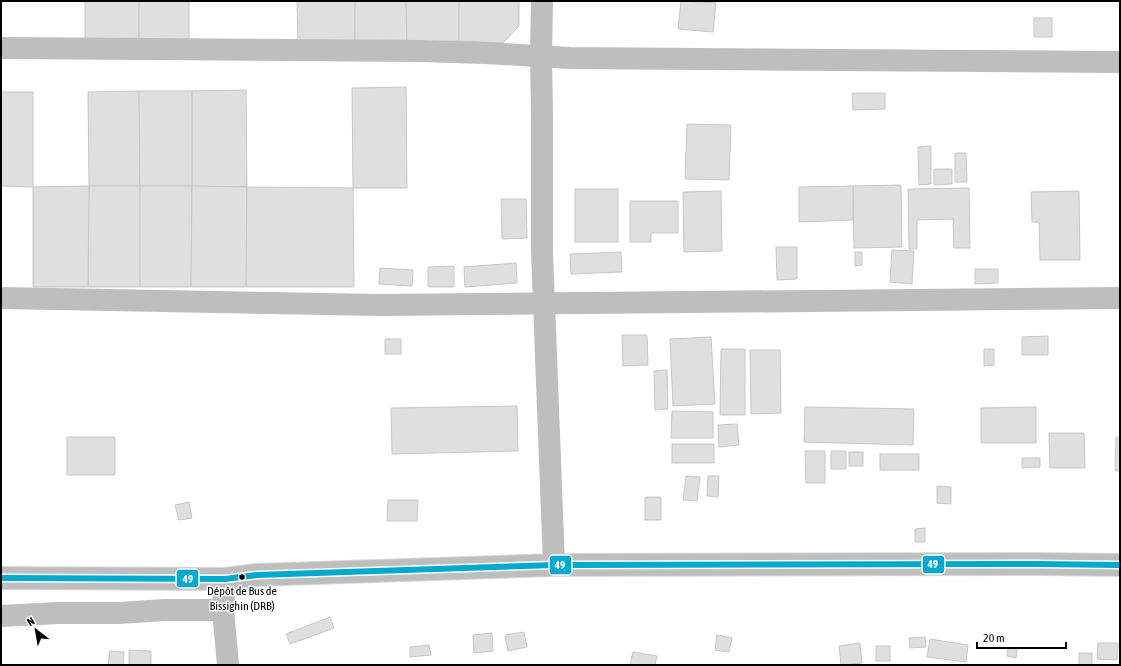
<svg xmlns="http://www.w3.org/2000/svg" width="1121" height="666" font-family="'Asap Condensed',sans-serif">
<rect width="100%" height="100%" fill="#fff"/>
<g fill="#dfdfdf" stroke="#c7c7c7">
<path d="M 85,1 L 139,1 L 139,40 L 85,41 Z"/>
<rect x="139" y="1" width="50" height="39"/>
<path d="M 297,1 L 355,1 L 355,43 L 298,44 Z"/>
<path d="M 355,1 L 406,1 L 407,42 L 355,43 Z"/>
<path d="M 406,1 L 459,1 L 459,41 L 407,42 Z"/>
<path d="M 459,1 L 519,1 L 519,26 L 503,43 L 459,41 Z"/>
<path d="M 681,1 L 716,3 L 713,32 L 678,29 Z"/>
<rect x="1034" y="18" width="18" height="19"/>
<path d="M 406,87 L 407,188 L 353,188 L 352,88 Z"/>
<path d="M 246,90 L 247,187 L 192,186 L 192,91 Z"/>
<path d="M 139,91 L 140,186 L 89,186 L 88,92 Z"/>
<path d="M 139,91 L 192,91 L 192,186 L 140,186 Z"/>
<path d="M 1,92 L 33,92 L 33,187 L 1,186 Z"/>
<path d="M 852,93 L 885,93 L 885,109 L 853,110 Z"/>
<path d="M 687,124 L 731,125 L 729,180 L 685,179 Z"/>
<path d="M 931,146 L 931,184 L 919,185 L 918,147 Z"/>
<path d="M 955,153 L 966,153 L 967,182 L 955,182 Z"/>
<path d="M 934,169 L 952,169 L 952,184 L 934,185 Z"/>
<path d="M 901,185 L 902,247 L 854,248 L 853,186 Z"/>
<path d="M 89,186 L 140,186 L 140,287 L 88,287 Z"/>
<path d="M 89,186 L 88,287 L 33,287 L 33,187 Z"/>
<path d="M 140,186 L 192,186 L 191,287 L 140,287 Z"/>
<path d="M 192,186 L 247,187 L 246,287 L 191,287 Z"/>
<path d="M 853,186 L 853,220 L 799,222 L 799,187 Z"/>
<path d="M 247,187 L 353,188 L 354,287 L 246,287 Z"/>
<path d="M 969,188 L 970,248 L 954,248 L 953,219 L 917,220 L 917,249 L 909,249 L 908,189 Z"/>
<rect x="575" y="189" width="43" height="53"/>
<path d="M 721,191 L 722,251 L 684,252 L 683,192 Z"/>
<path d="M 1079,191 L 1080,260 L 1040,260 L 1039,222 L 1032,222 L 1031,192 Z"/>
<path d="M 501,199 L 526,199 L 527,238 L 502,239 Z"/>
<path d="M 630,201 L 678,201 L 678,233 L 651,233 L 651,242 L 630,242 Z"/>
<path d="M 776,247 L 797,247 L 797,279 L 777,280 Z"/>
<path d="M 892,250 L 914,251 L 912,284 L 890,282 Z"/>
<path d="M 621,252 L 622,272 L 571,274 L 570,254 Z"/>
<path d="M 855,252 L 862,252 L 862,265 L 855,266 Z"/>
<path d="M 516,263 L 517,283 L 465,287 L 464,267 Z"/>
<path d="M 454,266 L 454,287 L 428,287 L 428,267 Z"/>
<path d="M 380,268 L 413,270 L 412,286 L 379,284 Z"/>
<path d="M 975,269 L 998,269 L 998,283 L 975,284 Z"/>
<path d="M 622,335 L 647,335 L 648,365 L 623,366 Z"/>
<path d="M 1048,336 L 1048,355 L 1022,355 L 1022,337 Z"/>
<path d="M 711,337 L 715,404 L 673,406 L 670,339 Z"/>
<rect x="385" y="339" width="16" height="15"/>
<path d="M 721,349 L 745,349 L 745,415 L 720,415 Z"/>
<path d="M 984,349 L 994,349 L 994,365 L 984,366 Z"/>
<path d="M 750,350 L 780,350 L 781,413 L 751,414 Z"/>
<path d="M 667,370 L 668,409 L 655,410 L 654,371 Z"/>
<path d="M 517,406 L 518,451 L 392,454 L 391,408 Z"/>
<path d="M 805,407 L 914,409 L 913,445 L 804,442 Z"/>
<path d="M 1036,407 L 1036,443 L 981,443 L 981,408 Z"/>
<path d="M 672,411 L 713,412 L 713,438 L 671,438 Z"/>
<path d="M 737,424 L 739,445 L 719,447 L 718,425 Z"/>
<path d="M 1049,433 L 1084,433 L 1085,468 L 1050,468 Z"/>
<rect x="67" y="437" width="48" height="38"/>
<path d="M 1116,437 L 1120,437 L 1120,471 L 1115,471 Z"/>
<rect x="672" y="444" width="42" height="19"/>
<path d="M 805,451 L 825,451 L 825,483 L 806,483 Z"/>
<rect x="831" y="451" width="15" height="18"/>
<rect x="849" y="452" width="14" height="14"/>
<rect x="880" y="454" width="39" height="16"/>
<path d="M 1022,458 L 1040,458 L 1040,467 L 1022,468 Z"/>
<path d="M 686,476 L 700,477 L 697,501 L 683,500 Z"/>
<path d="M 708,476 L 719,476 L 718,497 L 707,496 Z"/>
<path d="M 937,486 L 951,487 L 951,504 L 937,503 Z"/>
<rect x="645" y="497" width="16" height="23"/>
<path d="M 388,500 L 418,500 L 417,521 L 387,521 Z"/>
<path d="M 189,502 L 192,518 L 179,520 L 175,505 Z"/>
<path d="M 925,528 L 925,542 L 915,542 L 915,529 Z"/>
<path d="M 330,617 L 334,628 L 290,644 L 286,634 Z"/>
<path d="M 524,632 L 527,647 L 508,651 L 505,635 Z"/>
<path d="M 492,633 L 493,651 L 474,653 L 473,635 Z"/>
<path d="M 717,635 L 732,638 L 729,652 L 715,650 Z"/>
<path d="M 925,637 L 926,647 L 910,648 L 909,638 Z"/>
<path d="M 930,639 L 968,645 L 966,662 L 927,657 Z"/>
<path d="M 860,643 L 862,663 L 841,665 L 839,646 Z"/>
<path d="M 1098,643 L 1118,643 L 1117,660 L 1097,659 Z"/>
<path d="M 429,645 L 431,655 L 410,657 L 410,647 Z"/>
<rect x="876" y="646" width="14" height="15"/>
<path d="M 1008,648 L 1017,649 L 1016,658 L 1007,656 Z"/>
<path d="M 129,650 L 151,651 L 151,665 L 129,665 Z"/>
<path d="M 110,651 L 124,652 L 123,665 L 108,665 Z"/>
<path d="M 633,652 L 657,656 L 655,665 L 630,665 Z"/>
<rect x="1079" y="653" width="13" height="12"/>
</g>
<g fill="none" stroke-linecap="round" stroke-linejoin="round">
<g stroke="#dbdbdb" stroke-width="24">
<path id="primary" d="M 1,578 L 225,579 L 257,575 L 554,565 L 1038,564 L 1120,565"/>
</g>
<g stroke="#bebebe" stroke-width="22">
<path d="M 542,1 L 541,56 L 542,116 L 542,251 L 554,565"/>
<path d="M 1,48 L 421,51 L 485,53 L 570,58 L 1120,62"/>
<path d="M 1,298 L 381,305 L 1120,298"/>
<path d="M 225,579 L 223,610 L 228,665"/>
<path d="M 1,616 L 58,613 L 118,613 L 165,610 L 223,610"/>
</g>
<use href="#primary" stroke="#bebebe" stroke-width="22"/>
<g stroke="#fff" stroke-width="9">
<path id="bus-1" d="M 1,578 L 225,579 L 257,575 L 554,565 L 1038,564 L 1120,565"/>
</g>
<use href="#bus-1" stroke="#00a9ce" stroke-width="6"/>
</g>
<circle fill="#000" stroke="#fff" stroke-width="1.5" cx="242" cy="577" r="3.5"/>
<g text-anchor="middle" stroke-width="3" stroke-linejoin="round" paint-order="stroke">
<g font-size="12" fill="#000" stroke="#fff">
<text x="242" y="595">Dépôt de Bus de<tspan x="242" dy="15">Bissighin (DRB)</tspan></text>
</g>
</g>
<g stroke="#fff" stroke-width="1.5">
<rect x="922" y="555" width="23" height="19" rx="4" fill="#00a9ce"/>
<rect x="549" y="555" width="23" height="20" rx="4" fill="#00a9ce"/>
<rect x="176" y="569" width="23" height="19" rx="4" fill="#00a9ce"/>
</g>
<g font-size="11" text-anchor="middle" font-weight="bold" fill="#fff">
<text x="933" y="568">49</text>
<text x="560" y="569">49</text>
<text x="188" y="583">49</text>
</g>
<rect width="1121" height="666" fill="none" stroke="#000000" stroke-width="4"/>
<g transform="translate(36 630) rotate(329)" stroke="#ffffff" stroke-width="3" paint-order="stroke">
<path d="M0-3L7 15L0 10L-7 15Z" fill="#000000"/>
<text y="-6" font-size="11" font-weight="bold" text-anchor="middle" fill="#000000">N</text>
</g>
<path d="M977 642v6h89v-6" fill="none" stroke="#000000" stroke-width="2"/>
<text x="983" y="642" font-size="12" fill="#000000" stroke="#ffffff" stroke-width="3" paint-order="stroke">20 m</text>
</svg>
